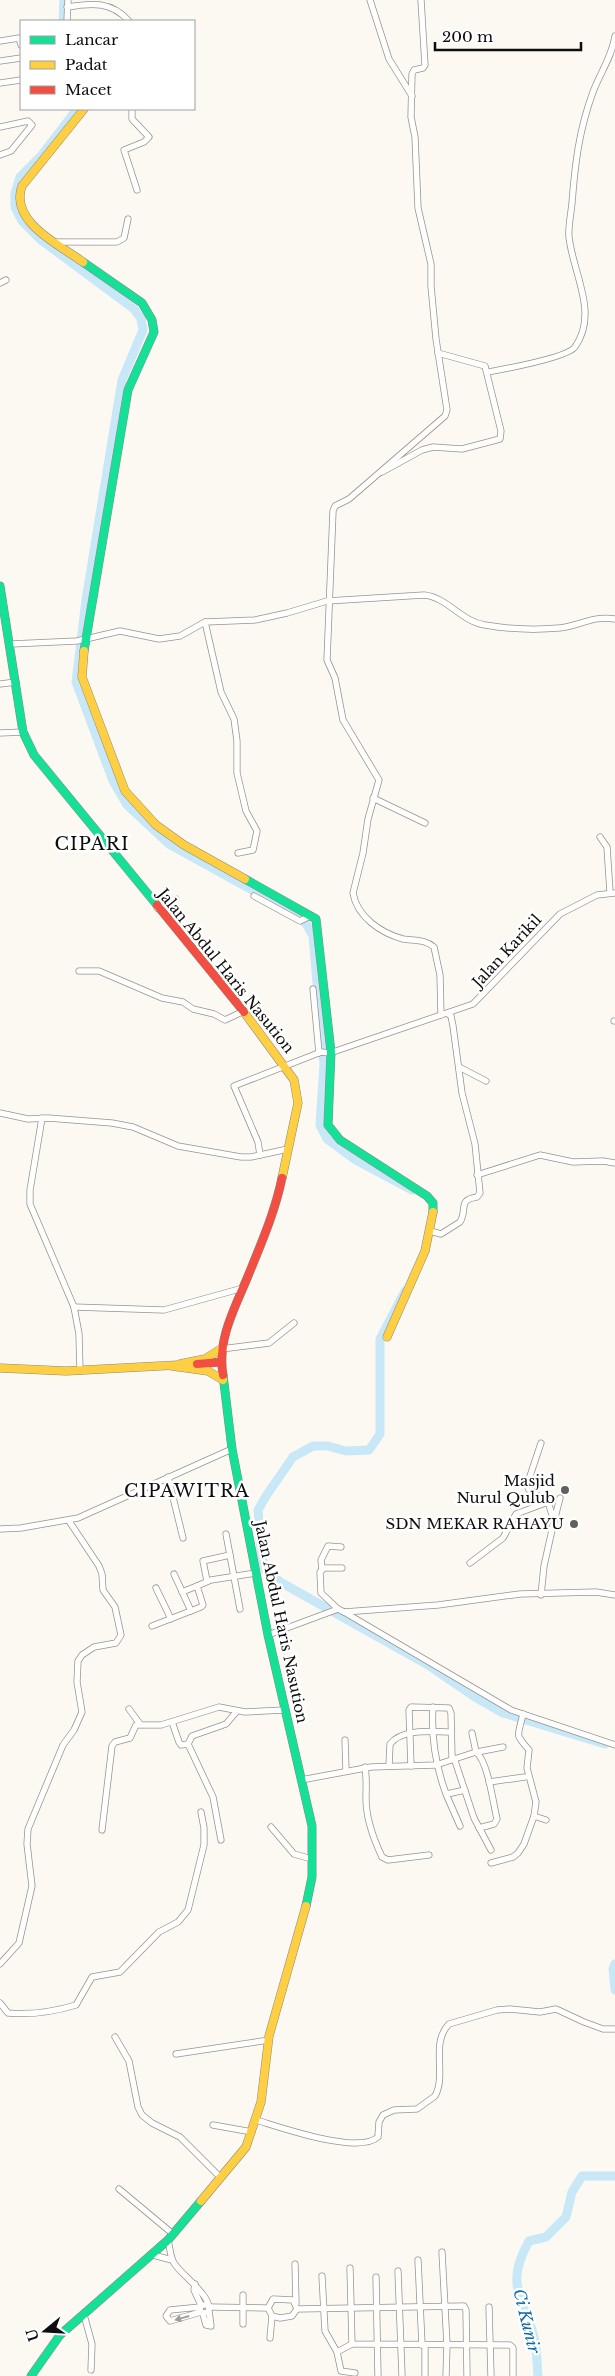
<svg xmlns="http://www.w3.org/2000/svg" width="615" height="2376" font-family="'Libre Baskerville',serif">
<rect width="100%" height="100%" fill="#fcf9f2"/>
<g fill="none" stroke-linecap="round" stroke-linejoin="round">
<g stroke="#c8e8f7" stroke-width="9">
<path d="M 63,21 L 64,0"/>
<path d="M 77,109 L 41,156 L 20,177 L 15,193 L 15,207 L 22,221 L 41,240 L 134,309 L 141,319 L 143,330 L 122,380 L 86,600 L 76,682 L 113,781 L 127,805 L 169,844 L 299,916 L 307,925 L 313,936 L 324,1064 L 320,1125 L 327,1139 L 354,1159 L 412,1190"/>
<path d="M 405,1291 L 380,1339 L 380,1434 L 369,1450 L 346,1451 L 328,1446 L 313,1446 L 293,1457 L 266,1496 L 258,1510 L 261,1552 L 265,1570 L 282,1583 L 428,1665 L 475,1697 L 503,1713 L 605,1744"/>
<path d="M 615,1964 L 613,1969 L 615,1990"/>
<path d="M 538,2376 C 537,2365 537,2352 535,2341 C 525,2297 503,2287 529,2241 L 546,2237 L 566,2217 L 572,2192 L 582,2176 L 615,2176"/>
</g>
<g stroke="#959491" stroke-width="7">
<g id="street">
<path d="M 370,0 L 389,59 L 412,96"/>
<path d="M 421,0 L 425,65 L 423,68 L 414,70 L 412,74 L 411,117 L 415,137 L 418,208 L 431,264 L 431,286 L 436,339 L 447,410 L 445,416 L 349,499 L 335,506 L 333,511 L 327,660 L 335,678 L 343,720 L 379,780 L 368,819 L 363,853 L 353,893 C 357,917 381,933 403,939 C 414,941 425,939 434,947 L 440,975 L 441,1015"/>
<path d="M 67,7 C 92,3 111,1 129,21"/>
<path d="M 67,21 L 68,0"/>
<path d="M 0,41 L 19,38 L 21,45"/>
<path d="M 0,61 L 21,58"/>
<path d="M 0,83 L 21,80"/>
<path d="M 132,109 L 132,119 L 149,137 L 144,142 L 124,150 L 137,190"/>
<path d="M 0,127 L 28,121 L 32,125 L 11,151 L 0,155"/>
<path d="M 56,242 L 117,242 L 124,238 L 128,219"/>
<path d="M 0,283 L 6,280"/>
<path d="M 488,372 C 504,369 567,358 575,347 C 599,313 573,274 569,237 C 568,227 571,214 572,203 C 575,164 579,130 593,92 C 600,73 612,57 615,36"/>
<path d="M 382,472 L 422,450 L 433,447 L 462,449 L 500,439 L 501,431 L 485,366 L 438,353"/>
<path d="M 205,622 L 221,692 L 234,719 L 237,741 L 237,773 L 246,811 L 257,831 L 253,850 L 238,853"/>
<path d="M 11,644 L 77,641 L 120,631 L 159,639 L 180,636 L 205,622 L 255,620 L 287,613 L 327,601 L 424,595 C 447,597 462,622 485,625 C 508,629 536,630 559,628 C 579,626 594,615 615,619"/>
<path d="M 0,684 L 16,682"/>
<path d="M 0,733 L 23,732"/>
<path d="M 373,798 L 425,823"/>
<path d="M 600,837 L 607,847 L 610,892"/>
<path d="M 254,896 L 300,921 L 310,916"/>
<path d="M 157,908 L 176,899"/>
<path d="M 79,971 L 99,971 L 162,998 L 183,1002 L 193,1009 L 214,1014 L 225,1020 L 244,1011"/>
<path d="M 313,989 L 319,1053"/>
<path d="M 614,1021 L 615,1021"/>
<path d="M 459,1067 L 486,1081"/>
<path d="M 0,1113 L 28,1119 L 48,1118 L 112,1123 L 133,1127 L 178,1146 L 241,1157 L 251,1157 L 288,1149"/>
<path d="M 42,1118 L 30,1190 L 30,1204 L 74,1307 L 79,1334 L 80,1371"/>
<path d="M 260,1155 L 258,1142 L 234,1086 L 321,1052 L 330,1053 L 473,1004 L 560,914 L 597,895 L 615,893"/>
<path d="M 477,1175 L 540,1155 L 573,1162 L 603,1161 L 615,1163"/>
<path d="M 430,1231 L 441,1234 L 460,1222 C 468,1209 457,1200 477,1197 L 480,1193 L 475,1144 L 462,1093 L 453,1026 L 451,1016 L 448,1014"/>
<path d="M 74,1307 L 164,1310 L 243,1288"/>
<path d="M 221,1349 L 269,1343 L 294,1323"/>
<path d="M 168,1477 L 183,1538"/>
<path d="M 554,1521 L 560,1498"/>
<path d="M 0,1529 L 21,1528 L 78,1518 L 232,1449"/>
<path d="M 226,1534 L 240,1609"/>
<path d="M 470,1563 L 503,1538 L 516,1514 L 548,1502"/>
<path d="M 322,1569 L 321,1560 L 328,1546 L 341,1547"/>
<path d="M 174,1574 L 191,1611"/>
<path d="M 207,1581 L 203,1561 L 230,1555"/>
<path d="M 156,1588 L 171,1619"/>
<path d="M 182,1592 L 197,1586"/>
<path d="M 541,1595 L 544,1566 L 554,1521 L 548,1502 L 529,1490 L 527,1485 L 541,1443"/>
<path d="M 338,1609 L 321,1593 L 320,1572 L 324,1568 L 342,1568"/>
<path d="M 344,1612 L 511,1710 L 615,1745"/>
<path d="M 152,1626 L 201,1607 L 203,1605 L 197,1586 L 211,1580 L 256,1573"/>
<path d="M 268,1635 L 338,1609 L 344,1612 L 438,1605 L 520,1594 L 596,1592 L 615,1595"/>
<path d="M 433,1707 C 431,1737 435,1763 445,1791 L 447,1794 L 465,1790"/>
<path d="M 129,1709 L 140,1724"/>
<path d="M 172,1722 L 179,1742 L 181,1745 L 188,1744 L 213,1797 L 221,1840"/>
<path d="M 472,1733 L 476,1752"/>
<path d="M 345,1740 L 346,1770"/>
<path d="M 188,1744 L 192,1736 L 226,1724 L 237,1711"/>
<path d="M 477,1752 L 503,1747"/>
<path d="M 454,1758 L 474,1818 L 491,1850"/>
<path d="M 389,1766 L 390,1744 C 402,1728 434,1732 451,1732"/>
<path d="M 411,1766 L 409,1710 L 411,1707 L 449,1708 L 451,1713 L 452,1759"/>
<path d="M 365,1767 C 367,1779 366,1788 366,1799 C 366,1817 374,1840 382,1857 L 388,1860 L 429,1855"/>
<path d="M 301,1780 L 371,1767 L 436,1765 L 476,1752 C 488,1761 493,1803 497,1819 L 494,1824 L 479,1828"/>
<path d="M 489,1782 L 525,1777"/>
<path d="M 446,1794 L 460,1826"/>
<path d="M 534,1816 L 546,1820"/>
<path d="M 271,1827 L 294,1854 L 312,1859"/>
<path d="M 102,1830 L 112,1746 L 115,1742 L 130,1738 L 136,1725 L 161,1725 L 219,1707 L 245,1712 L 284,1710"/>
<path d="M 491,1863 L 513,1857 L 518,1853 L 524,1844 L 534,1816 L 536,1802 L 527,1768 L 529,1750 C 514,1733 518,1737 523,1714"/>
<path d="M 0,1964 L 19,1943 L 32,1886 L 27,1844 L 28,1829 L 63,1745 L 74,1730 L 82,1712 L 77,1682 L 78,1661 L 82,1655 L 94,1647 L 116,1643 L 121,1635 L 115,1607 L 103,1590 L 102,1574 L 99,1566 L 69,1521"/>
<path d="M 0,2003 L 8,2013 C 32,2015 53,2012 76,2005 L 92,1977 L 120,1972 L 159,1932 L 178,1922 L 188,1910 L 204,1845 L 204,1828 L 201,1812"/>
<path d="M 115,2037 L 129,2061 L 138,2107 L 142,2115 L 152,2123 L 180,2137 L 221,2178"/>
<path d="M 176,2054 L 269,2040"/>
<path d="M 256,2120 C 280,2127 358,2155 378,2137 L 379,2122 L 383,2115 L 394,2110 L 417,2109 L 435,2096 C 447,2075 430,2043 449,2024 L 497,2010 L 510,2009 L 540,2012 L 556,2009 L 584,2022 L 603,2029 L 615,2029"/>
<path d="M 213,2125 L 252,2132"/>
<path d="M 119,2189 L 173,2234"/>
<path d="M 168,2240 C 170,2247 170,2257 174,2263 C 181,2275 215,2298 208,2312 L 202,2313 L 200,2310 L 201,2305 L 207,2305"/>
<path d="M 442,2252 L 447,2345 L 446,2376"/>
<path d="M 153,2255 L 172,2260"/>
<path d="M 418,2260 L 422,2345"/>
<path d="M 295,2264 L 296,2303"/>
<path d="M 350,2268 L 352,2344 L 510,2345 L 513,2348 L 513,2376"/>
<path d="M 398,2271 L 402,2376"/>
<path d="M 322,2276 L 325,2331 L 337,2352"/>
<path d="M 376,2277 L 378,2376"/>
<path d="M 195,2284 L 194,2290 L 201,2305"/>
<path d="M 243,2295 L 243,2324"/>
<path d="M 200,2307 L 170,2310 L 166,2316 L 170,2321 L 201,2312"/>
<path d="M 209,2307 L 268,2308 L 273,2299 L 293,2300 L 297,2309 L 464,2306 L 466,2310 L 467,2376"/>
<path d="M 489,2307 L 491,2376"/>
<path d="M 268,2308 L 272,2316 L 280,2318 L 292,2316 L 297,2309"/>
<path d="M 203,2314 L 206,2325 L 211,2326 L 209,2311"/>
<path d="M 84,2315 L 92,2344 L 91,2370"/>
<path d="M 270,2338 L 272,2316"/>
<path d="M 352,2344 L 337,2352 L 341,2371 L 355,2373"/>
<path d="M 425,2376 L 425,2345"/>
</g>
</g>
<g stroke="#8c8a87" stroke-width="9">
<g id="fast">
<path d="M 83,262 L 142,303 L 152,320 L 154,332 L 128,390 L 84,651"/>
<path d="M 0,586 L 23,732 L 34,755 L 157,905"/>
<path d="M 245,879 L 316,919 L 331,1052 L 328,1125 L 340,1140 L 427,1196 L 433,1203 L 433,1212"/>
<path d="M 223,1375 L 232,1449 L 268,1635 L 312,1826 L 312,1877 L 306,1906"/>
<path d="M 31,2376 L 60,2335 L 168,2240 L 201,2201"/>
</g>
</g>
<g stroke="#8c8a87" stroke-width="9">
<g id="slow">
<path d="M 83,262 C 60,245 9,222 22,186 L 84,109"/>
<path d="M 84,651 L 82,677 L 125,791 L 156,825 L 184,845 L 245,879"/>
<path d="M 244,1012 L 294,1080 L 298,1103 L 282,1178"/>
<path d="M 387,1337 L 425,1251 L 433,1212"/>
<path d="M 180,1364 L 205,1359 L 221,1349"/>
<path d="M 172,1366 L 208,1371 L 223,1380"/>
<path d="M 0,1368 L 66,1371 L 178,1365"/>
<path d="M 201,2201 L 246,2147 L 261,2102 L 269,2036 L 306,1906"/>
</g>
</g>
<g stroke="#8c8a87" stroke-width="9">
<g id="jam">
<path d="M 157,905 L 244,1012"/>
<path d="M 197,1364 L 221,1362"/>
<path d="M 223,1375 C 217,1339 235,1308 248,1276 C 261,1244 275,1212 282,1178"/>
</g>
</g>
<use href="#street" stroke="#fffefd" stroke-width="5.5"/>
<use href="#fast" stroke="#16e098" stroke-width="8"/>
<use href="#slow" stroke="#ffcf43" stroke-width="8"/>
<use href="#jam" stroke="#f24e42" stroke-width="8"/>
</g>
<defs><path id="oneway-solid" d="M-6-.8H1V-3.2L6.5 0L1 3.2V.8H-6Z" transform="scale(1.25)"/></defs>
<use fill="#9f9e9d" href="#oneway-solid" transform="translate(182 2318) rotate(164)"/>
<g fill="#61605e" stroke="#fff" stroke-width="2">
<circle cx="565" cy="1490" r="5"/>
<circle cx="574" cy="1524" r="5"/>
</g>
<g text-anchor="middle" stroke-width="5" stroke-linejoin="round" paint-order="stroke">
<g font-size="15" fill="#0e0e0e" stroke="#fff">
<text transform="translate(507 951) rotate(-47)" y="5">Jalan Karikil</text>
<text transform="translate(226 971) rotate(51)" y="5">Jalan Abdul Haris Nasution</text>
<text transform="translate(281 1622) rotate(78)" y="5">Jalan Abdul Haris Nasution</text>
</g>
<g font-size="15" fill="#0e0e0e" stroke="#fff" text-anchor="end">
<text x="555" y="1486">Masjid<tspan x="555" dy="17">Nurul Qulub</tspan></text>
<text x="564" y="1529">SDN MEKAR RAHAYU</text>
</g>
<g font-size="16" font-style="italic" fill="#106ca6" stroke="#fff">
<text transform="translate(527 2321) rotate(76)" y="6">Ci Kunir</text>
</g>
<g font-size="18" letter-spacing="1" fill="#0e0e0e" stroke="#fff">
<text x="92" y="850">CIPARI</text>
<text x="187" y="1497">CIPAWITRA</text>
</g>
</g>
<rect x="20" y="20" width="175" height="90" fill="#ffffff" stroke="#9f9f9f"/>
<rect x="30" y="36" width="25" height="8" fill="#16e098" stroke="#9f9f9f"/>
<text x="65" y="45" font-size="15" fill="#0e0e0e">Lancar</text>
<rect x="30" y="61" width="25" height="8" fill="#ffcf43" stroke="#9f9f9f"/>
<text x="65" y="70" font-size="15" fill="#0e0e0e">Padat</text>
<rect x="30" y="86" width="25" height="8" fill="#f24e42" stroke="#9f9f9f"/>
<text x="65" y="95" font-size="15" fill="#0e0e0e">Macet</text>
<g transform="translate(45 2331) rotate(252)" stroke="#ffffff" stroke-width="4" paint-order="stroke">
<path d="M0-4L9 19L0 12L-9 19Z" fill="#0e0e0e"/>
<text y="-8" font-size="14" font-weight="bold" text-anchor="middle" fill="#0e0e0e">U</text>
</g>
<path d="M435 42v8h146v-8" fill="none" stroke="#0e0e0e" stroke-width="2.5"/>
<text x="442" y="42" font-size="15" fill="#0e0e0e" stroke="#ffffff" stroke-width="4" paint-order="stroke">200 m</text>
</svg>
